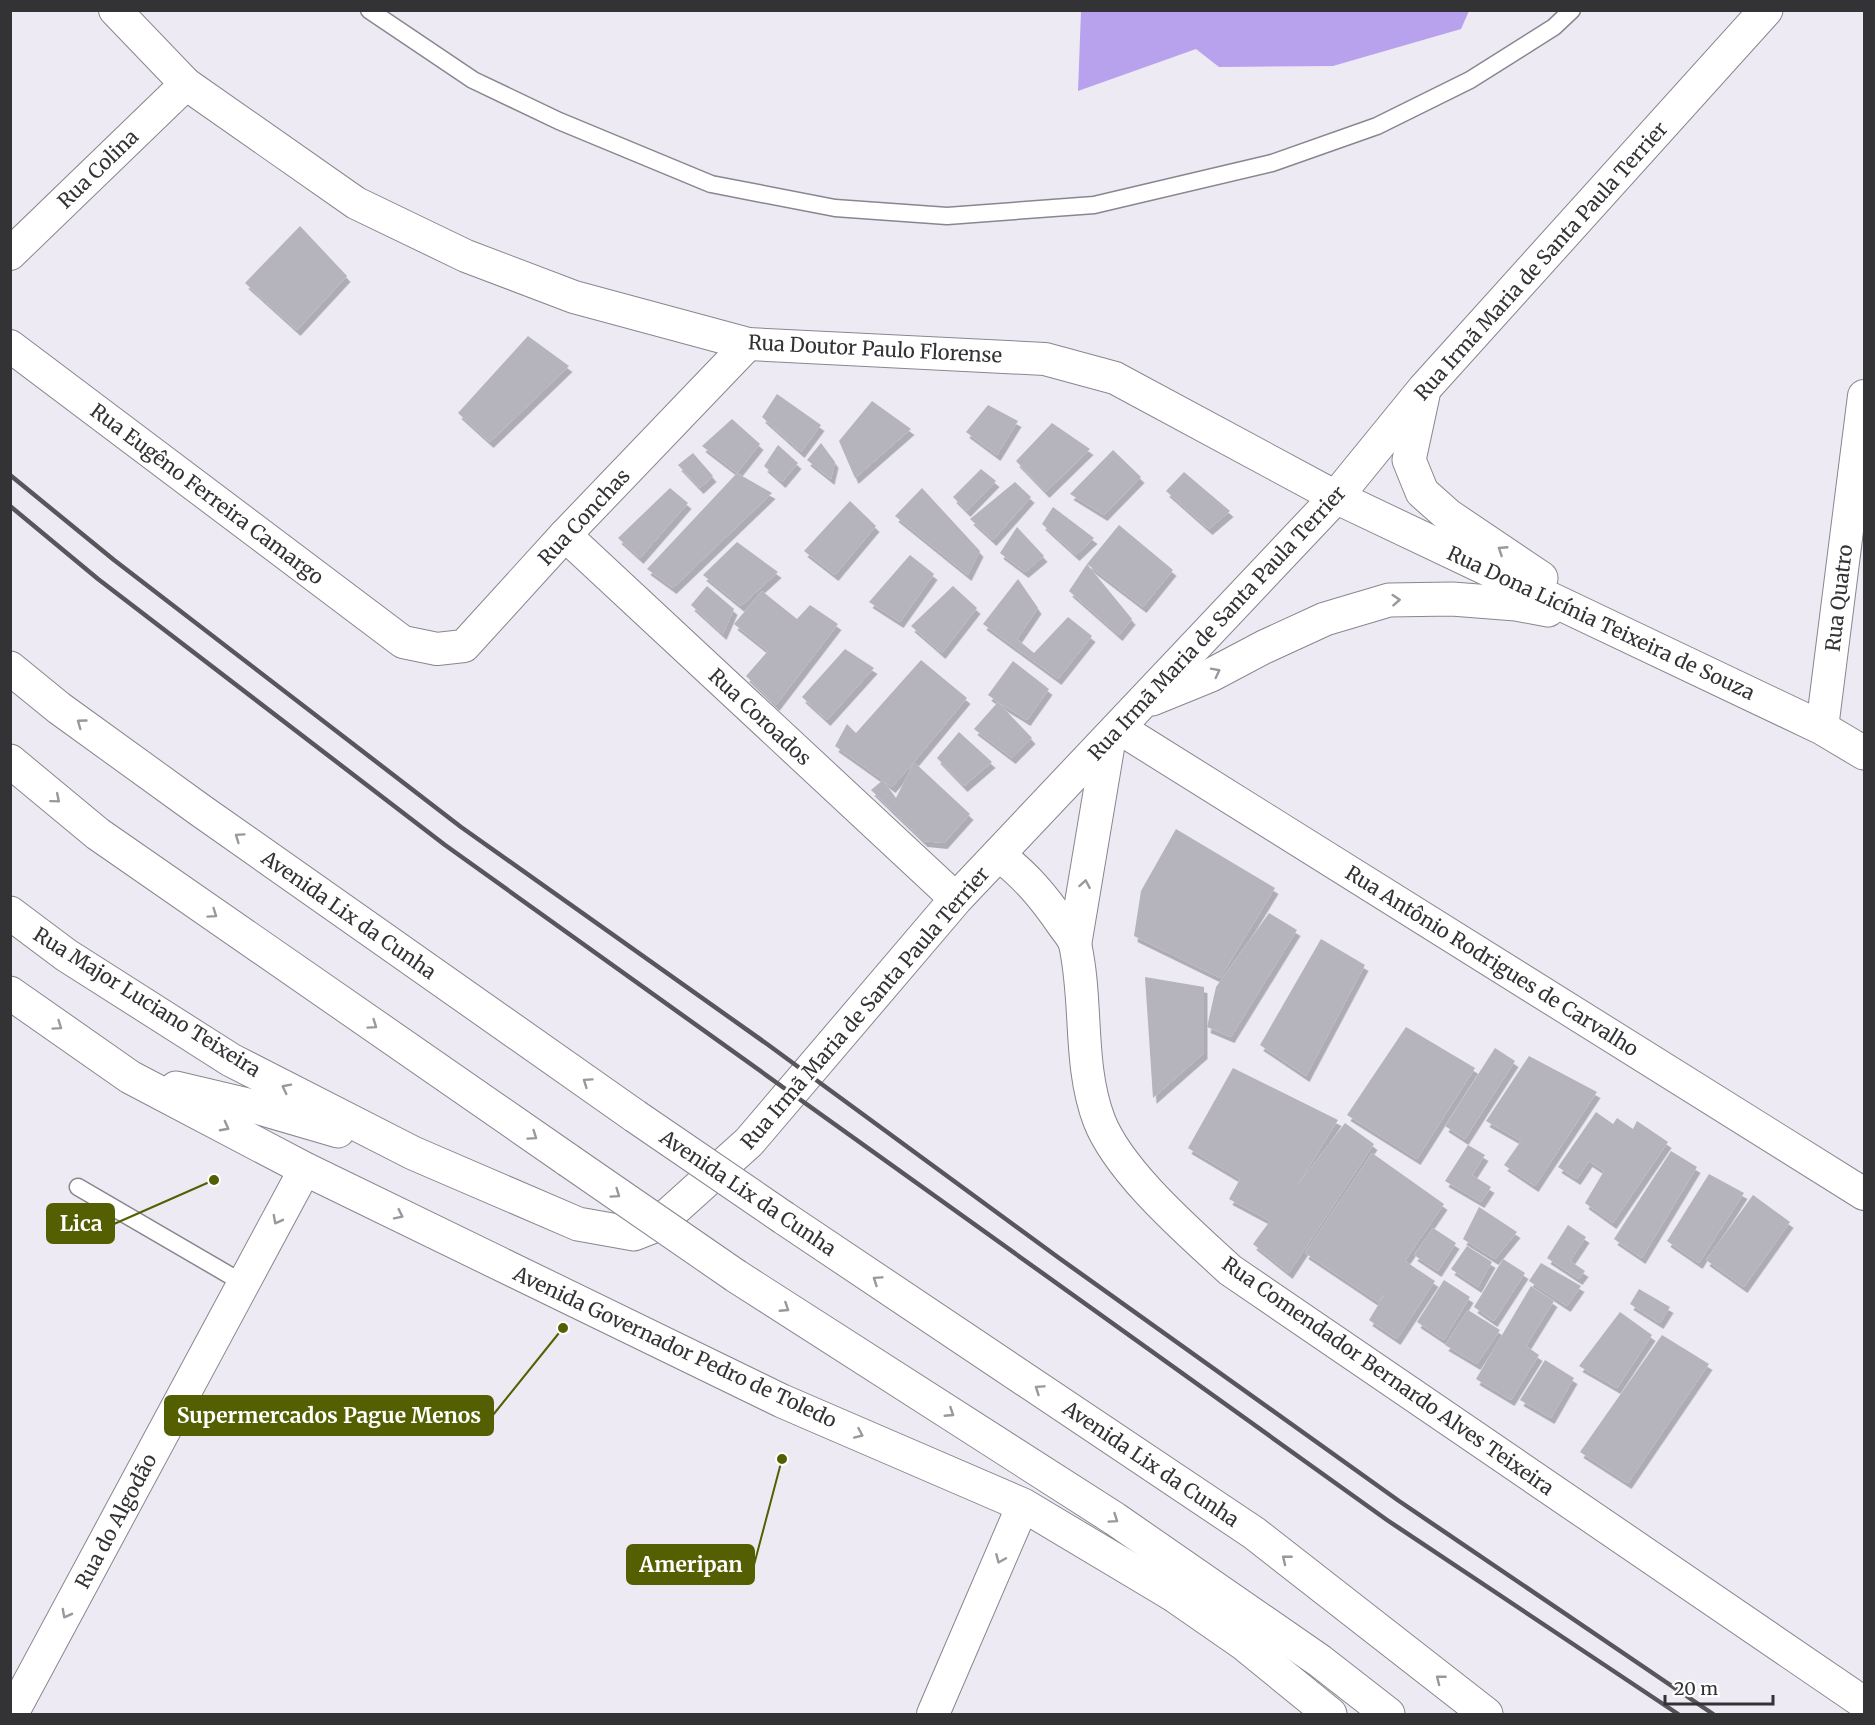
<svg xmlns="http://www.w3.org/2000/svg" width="1875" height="1725" font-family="Merriweather,serif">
<defs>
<filter id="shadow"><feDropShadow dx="3.5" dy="6" stdDeviation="0" flood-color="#0004"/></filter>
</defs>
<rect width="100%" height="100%" fill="#edeaf4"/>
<path fill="#b9a2ed" d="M 1081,11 L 1081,10 L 1469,11 L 1461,29 L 1333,66 L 1219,67 L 1196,49 L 1078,91 Z"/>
<g fill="#b5b3bc" filter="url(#shadow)">
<path d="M 300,226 L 347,276 L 297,330 L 245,283 Z"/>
<path d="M 528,336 L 569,366 L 490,442 L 458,413 Z"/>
<path d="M 777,394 L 821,425 L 801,452 L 762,417 Z"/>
<path d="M 872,401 L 911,429 L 855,478 L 839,441 Z"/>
<path d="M 988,405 L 1018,421 L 997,455 L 966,432 Z"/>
<path d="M 732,419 L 760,444 L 737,473 L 702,446 Z"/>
<path d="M 1052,423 L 1090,449 L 1046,492 L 1016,461 Z"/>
<path d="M 821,443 L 835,462 L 831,479 L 807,460 Z"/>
<path d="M 778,445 L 798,463 L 782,482 L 764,466 Z"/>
<path d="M 1113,450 L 1141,477 L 1104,515 L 1070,494 Z"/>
<path d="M 693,453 L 713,476 L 700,488 L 678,465 Z"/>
<path d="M 981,469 L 996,481 L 967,511 L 953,497 Z"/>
<path d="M 1184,472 L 1230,511 L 1209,529 L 1166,491 Z"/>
<path d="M 737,473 L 772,493 L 673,588 L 647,569 Z"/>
<path d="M 1015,482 L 1031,497 L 993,540 L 970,519 Z"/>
<path d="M 670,488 L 688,503 L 640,558 L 618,538 Z"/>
<path d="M 922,488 L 980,551 L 968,575 L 895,516 Z"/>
<path d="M 850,501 L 876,526 L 835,575 L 804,551 Z"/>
<path d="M 1053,507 L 1094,538 L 1076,555 L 1042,524 Z"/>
<path d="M 1119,525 L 1173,570 L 1143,607 L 1087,564 Z"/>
<path d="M 1017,527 L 1044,556 L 1025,572 L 1000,553 Z"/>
<path d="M 737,542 L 778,572 L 741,606 L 703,575 Z"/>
<path d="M 910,555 L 934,574 L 900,622 L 869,602 Z"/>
<path d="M 1087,564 L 1132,619 L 1119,635 L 1069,591 Z"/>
<path d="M 1018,579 L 1038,608 L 1017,639 L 1034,653 L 1068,617 L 1092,636 L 1058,679 L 983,624 Z"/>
<path d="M 707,586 L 734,609 L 723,634 L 691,605 Z"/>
<path d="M 953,586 L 977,608 L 942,653 L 911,626 Z"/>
<path d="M 762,591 L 797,619 L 810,605 L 838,624 L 776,705 L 746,676 L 768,651 L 734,624 Z"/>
<path d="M 845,649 L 874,668 L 827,720 L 802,697 Z"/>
<path d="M 921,660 L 967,698 L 914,762 L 970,814 L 944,843 L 924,841 L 871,790 L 883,780 L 896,798 L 914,762 L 892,787 L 880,778 L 835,746 L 847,724 L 856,733 Z"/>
<path d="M 1013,661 L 1049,689 L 1027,720 L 998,702 L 1032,738 L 1012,758 L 974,729 L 998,702 L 988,695 Z"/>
<path d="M 959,732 L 992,762 L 964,786 L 937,758 Z"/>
<path d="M 1176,829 L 1275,888 L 1220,978 L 1134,936 L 1141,891 Z"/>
<path d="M 1269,913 L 1297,930 L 1231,1037 L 1207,1027 L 1216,987 Z"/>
<path d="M 1321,939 L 1365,965 L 1306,1076 L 1260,1045 Z"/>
<path d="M 1145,977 L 1204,987 L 1204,1053 L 1153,1098 Z"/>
<path d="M 1406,1027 L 1475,1068 L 1417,1159 L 1347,1115 Z"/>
<path d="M 1495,1048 L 1515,1061 L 1465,1139 L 1445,1126 Z"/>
<path d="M 1529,1056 L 1597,1092 L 1535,1186 L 1504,1165 L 1521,1141 L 1486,1121 Z"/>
<path d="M 1233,1068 L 1338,1120 L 1297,1186 L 1345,1123 L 1374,1144 L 1289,1273 L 1253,1244 L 1270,1221 L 1229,1199 L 1240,1179 L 1188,1148 Z"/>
<path d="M 1596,1112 L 1613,1124 L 1617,1118 L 1633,1129 L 1637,1121 L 1668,1142 L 1613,1223 L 1585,1203 L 1604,1171 L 1589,1161 L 1577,1179 L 1558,1167 Z"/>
<path d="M 1468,1145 L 1485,1155 L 1472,1175 L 1491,1187 L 1481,1202 L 1445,1181 Z"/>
<path d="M 1671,1151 L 1697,1167 L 1642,1258 L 1614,1239 Z"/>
<path d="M 1372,1153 L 1444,1204 L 1405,1261 L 1435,1281 L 1397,1339 L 1369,1320 L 1386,1292 L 1378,1302 L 1305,1253 Z"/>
<path d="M 1709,1174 L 1744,1193 L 1699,1263 L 1667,1241 Z"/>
<path d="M 1753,1195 L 1790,1222 L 1744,1287 L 1706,1260 Z"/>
<path d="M 1479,1207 L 1517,1232 L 1495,1259 L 1463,1239 Z"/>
<path d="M 1568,1225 L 1586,1237 L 1570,1261 L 1585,1271 L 1579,1279 L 1547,1258 Z"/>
<path d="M 1433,1228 L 1456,1243 L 1438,1271 L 1414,1255 Z"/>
<path d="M 1467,1246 L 1492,1262 L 1478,1287 L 1451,1269 Z"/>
<path d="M 1503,1259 L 1525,1273 L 1494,1321 L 1474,1307 Z"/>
<path d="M 1541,1263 L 1581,1286 L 1567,1306 L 1529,1281 Z"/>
<path d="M 1444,1280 L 1470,1297 L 1444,1340 L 1417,1322 Z"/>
<path d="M 1531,1286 L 1554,1301 L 1526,1346 L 1539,1355 L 1511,1400 L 1476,1379 Z"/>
<path d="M 1639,1289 L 1670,1307 L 1660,1323 L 1630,1304 Z"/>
<path d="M 1468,1310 L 1500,1330 L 1477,1364 L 1445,1345 Z"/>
<path d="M 1620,1312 L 1652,1335 L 1617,1388 L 1579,1366 Z"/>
<path d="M 1662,1335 L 1709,1364 L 1628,1483 L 1580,1452 Z"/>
<path d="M 1545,1360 L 1574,1378 L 1551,1418 L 1520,1400 Z"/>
</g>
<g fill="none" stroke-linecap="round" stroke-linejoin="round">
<g stroke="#88868f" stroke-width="19">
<g id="service">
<path d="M 369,10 L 473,80 L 559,121 L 711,184 L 835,208 L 947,216 L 1094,205 L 1272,163 L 1377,126 L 1470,80 L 1554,27 L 1572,10"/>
<path d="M 78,1187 L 243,1283"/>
</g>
</g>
<g stroke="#88868f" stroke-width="34">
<g id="minor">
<path d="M 115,10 L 186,84 L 356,203 L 466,256 L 574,297 L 748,344 L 1045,359 L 1115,378 L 1336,497"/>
<path d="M 10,254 L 186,84"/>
<path d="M 10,346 L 403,642 L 437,649 L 464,646 L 565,535 L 748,344"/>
<path d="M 565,535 L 956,899"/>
<path d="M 1119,728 L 1864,1194"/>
<path d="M 1822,728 L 1864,396"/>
<path d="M 999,855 C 1027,877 1043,896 1063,925 C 1067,931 1073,937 1075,944 C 1088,1002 1078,1064 1099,1120 C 1119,1172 1189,1232 1230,1270 L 1864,1703"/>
<path d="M 12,1714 L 305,1169"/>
<path d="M 933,1714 L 1023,1505"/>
</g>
</g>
<g stroke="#88868f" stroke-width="35">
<g id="secondary">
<path d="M 1423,395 L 1409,460 L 1422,492 L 1449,516 L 1541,578"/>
<path d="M 1336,497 L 1822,728 L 1864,753"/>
<path d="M 1152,699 L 1211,675 L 1264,647 L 1325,619 L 1389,600 L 1452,599 L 1516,604 L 1548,610"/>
<path d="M 10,913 L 66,955 L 231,1060 L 413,1153 L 578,1224 L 634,1234 L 657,1225 L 749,1142 L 956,899 L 1336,497 L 1424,389 L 1766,10"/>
<path d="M 1075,942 L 1109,739"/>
<path d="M 10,993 L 130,1077 L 305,1169 L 782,1401 L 1023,1505 L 1172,1594 L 1244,1644 L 1330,1714"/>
<path d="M 176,1088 L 256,1107 L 338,1131"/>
</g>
</g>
<g stroke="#88868f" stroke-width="35">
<g id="trunk">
<path d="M 10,668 L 59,708 L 200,810 L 635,1116"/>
<path d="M 10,761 L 98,834 L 568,1160"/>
<path d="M 784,1218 L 1254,1533 L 1486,1714"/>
<path d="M 736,1276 L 1115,1519 L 1320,1661 L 1388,1714"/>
<path d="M 1172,1594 L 1242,1626"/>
</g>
</g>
<use href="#service" stroke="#fff" stroke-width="16"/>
<use href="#minor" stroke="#fff" stroke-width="32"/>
<use href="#secondary" stroke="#fff" stroke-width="33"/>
<use href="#trunk" stroke="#fff" stroke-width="33"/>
<g stroke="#58565b" stroke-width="4.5">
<path d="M 10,475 L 114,560 L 461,827 L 767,1044 L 1059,1258 L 1399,1501 L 1713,1714"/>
<path d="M 10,506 L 98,579 L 445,845 L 1387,1520 L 1678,1714"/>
</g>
<g stroke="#88868f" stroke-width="35" stroke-linecap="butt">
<g id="trunk-bridge">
<path d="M 635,1116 L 784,1218"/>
<path d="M 568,1160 L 736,1276"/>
</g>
</g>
<use href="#trunk-bridge" stroke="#fff" stroke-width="33"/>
</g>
<defs><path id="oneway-chevron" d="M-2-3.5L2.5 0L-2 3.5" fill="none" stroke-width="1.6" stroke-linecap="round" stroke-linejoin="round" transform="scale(1.5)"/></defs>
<g stroke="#99989a">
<use href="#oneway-chevron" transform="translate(1502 550) rotate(-147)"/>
<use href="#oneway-chevron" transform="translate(1396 600) rotate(-4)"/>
<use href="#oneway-chevron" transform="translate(1216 672) rotate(-27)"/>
<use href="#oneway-chevron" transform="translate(81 723) rotate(-144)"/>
<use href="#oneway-chevron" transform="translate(56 799) rotate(40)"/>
<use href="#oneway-chevron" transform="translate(239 837) rotate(-145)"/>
<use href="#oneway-chevron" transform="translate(1085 884) rotate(-80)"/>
<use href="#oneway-chevron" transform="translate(213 914) rotate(35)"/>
<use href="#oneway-chevron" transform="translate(373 1025) rotate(35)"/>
<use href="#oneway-chevron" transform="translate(58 1026) rotate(35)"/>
<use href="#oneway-chevron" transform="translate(587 1082) rotate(-145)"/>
<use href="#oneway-chevron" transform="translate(286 1088) rotate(-153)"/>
<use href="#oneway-chevron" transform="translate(225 1127) rotate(28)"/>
<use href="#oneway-chevron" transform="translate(533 1136) rotate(35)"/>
<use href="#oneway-chevron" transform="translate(616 1194) rotate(35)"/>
<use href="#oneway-chevron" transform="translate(399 1215) rotate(26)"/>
<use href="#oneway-chevron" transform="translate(277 1220) rotate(118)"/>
<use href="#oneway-chevron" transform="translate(877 1280) rotate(-146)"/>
<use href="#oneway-chevron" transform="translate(785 1308) rotate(33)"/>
<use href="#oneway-chevron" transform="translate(1039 1389) rotate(-146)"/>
<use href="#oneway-chevron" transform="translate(950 1413) rotate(33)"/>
<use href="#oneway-chevron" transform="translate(859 1434) rotate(24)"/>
<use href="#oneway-chevron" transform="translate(1114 1519) rotate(34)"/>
<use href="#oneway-chevron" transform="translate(1000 1559) rotate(113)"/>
<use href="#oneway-chevron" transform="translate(1286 1559) rotate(-141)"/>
<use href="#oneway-chevron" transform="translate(66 1614) rotate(118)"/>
<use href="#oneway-chevron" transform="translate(1440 1679) rotate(-142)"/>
</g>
<g text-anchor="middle" stroke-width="6" stroke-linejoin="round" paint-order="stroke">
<g font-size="20" fill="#333235" stroke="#fff">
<text transform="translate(98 169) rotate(-44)" y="7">Rua Colina</text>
<text transform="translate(1541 261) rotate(-48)" y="7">Rua Irmã Maria de Santa Paula Terrier</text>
<text transform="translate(875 349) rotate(3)" y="7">Rua Doutor Paulo Florense</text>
<text transform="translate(207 494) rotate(37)" y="7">Rua Eugêno Ferreira Camargo</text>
<text transform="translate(584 517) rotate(-47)" y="7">Rua Conchas</text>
<text transform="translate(1839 598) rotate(-83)" y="7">Rua Quatro</text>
<text transform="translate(1217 623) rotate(-47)" y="7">Rua Irmã Maria de Santa Paula Terrier</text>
<text transform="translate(1601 623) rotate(25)" y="7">Rua Dona Licínia Teixeira de Souza</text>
<text transform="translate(760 717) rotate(43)" y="7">Rua Coroados</text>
<text transform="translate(349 915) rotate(35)" y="7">Avenida Lix da Cunha</text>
<text transform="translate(1492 961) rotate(32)" y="7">Rua Antônio Rodrigues de Carvalho</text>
<text transform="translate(147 1002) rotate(32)" y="7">Rua Major Luciano Teixeira</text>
<text transform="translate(865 1008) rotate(-49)" y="7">Rua Irmã Maria de Santa Paula Terrier</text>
<text transform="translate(748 1193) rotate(34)" y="7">Avenida Lix da Cunha</text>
<text transform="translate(675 1347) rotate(25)" y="7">Avenida Governador Pedro de Toledo</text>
<text transform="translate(1388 1376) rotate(35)" y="7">Rua Comendador Bernardo Alves Teixeira</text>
<text transform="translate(1151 1464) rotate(34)" y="7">Avenida Lix da Cunha</text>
<text transform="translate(116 1521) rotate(-62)" y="7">Rua do Algodão</text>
</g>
</g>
<path fill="none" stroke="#535f00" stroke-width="2" d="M214 1180L114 1224M563 1328L493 1415M782 1459L754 1565"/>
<g fill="#535f00" stroke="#fff" stroke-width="2">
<circle cx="214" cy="1180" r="6"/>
<circle cx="563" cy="1328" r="6"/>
<circle cx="782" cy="1459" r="6"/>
</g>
<g fill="#535f00" stroke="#535f00" stroke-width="2">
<rect x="47" y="1204" width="67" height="39" rx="6"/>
<rect x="165" y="1396" width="328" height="39" rx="6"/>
<rect x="627" y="1545" width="127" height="39" rx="6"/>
</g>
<g font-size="21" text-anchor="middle" font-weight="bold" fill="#fff">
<text x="81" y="1231">Lica</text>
<text x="329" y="1423">Supermercados Pague Menos</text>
<text x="691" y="1572">Ameripan</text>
</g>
<rect width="1875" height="1725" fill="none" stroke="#333235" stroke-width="24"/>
<path d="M1665 1695v9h108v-9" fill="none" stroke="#333235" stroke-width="3"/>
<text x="1674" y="1695" font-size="18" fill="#333235" stroke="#ffffff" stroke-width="4.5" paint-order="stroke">20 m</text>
</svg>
